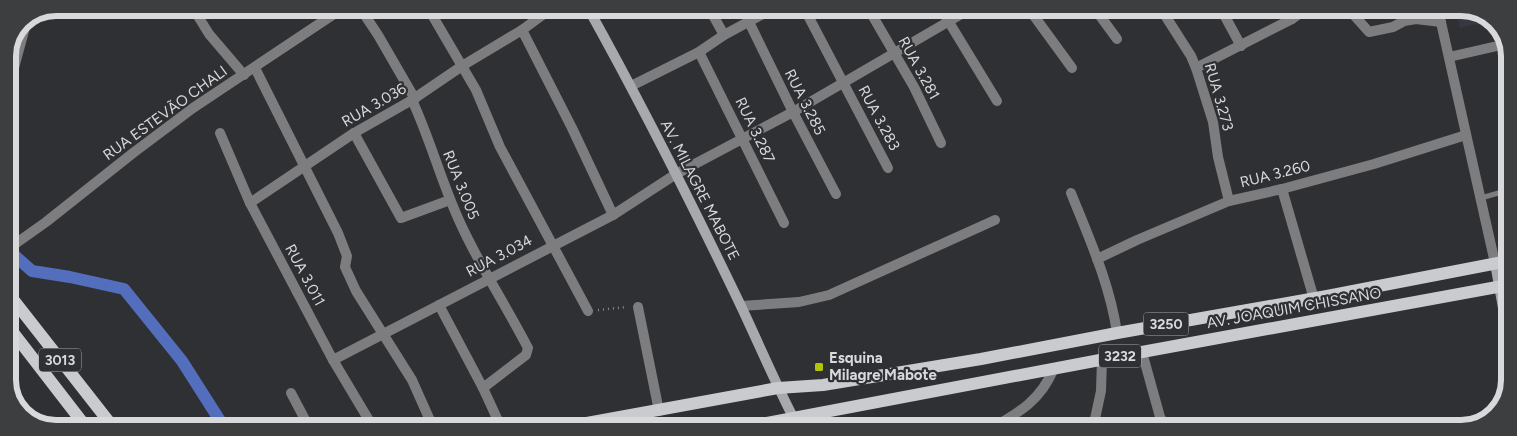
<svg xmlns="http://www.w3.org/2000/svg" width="1517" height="436" font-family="Figtree,sans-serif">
<rect width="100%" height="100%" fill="#2e3033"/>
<path fill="#353841" d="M 1456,9 L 1473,9 L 1492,21 L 1460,28 Z"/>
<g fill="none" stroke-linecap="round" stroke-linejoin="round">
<path stroke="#536ebd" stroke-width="12" d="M 14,255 L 32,271 L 70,277 L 124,289 L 182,361 L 224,427"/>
<path stroke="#88898c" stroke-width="2.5" stroke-dasharray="1 4" stroke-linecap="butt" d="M 598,310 L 627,307"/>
<path stroke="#7d7d7f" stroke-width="5" d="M 1481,198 L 1509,190"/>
<g stroke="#7d7d7f" stroke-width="10">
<path d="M 193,8 L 209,34 L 244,75"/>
<path d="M 360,8 L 378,35 L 415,99"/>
<path d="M 428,8 L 476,90 L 500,147 L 588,311"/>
<path d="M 709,8 L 724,35"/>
<path d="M 804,8 L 888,168"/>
<path d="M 868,8 L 914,87 L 941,143"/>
<path d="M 941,9 L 997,101"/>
<path d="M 1029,9 L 1072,68"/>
<path d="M 1095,9 L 1117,39"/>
<path d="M 1161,9 L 1191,56 L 1196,68 L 1213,122 L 1218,157 L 1229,201"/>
<path d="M 1221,9 L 1241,46"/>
<path d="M 1285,9 L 1292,19"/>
<path d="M 1340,9 L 1352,13 L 1369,32 L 1393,27 L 1404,21 L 1416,19 L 1441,22"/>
<path d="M 1438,9 L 1495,263"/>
<path d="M 749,22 L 793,112 L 836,194"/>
<path d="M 522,30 L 572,128 L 613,215"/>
<path d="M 699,52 L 784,223"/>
<path d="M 1449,57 L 1506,44"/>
<path d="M 255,68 L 338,233 L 347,256 L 345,267 L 356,291 L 412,380 L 433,427"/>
<path d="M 1196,68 L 1292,19 L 1306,9"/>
<path d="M 631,86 L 699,52 L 724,35 L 774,8"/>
<path d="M 8,90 L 27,20"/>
<path d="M 412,100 C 432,143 443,189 464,231 C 483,271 508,309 528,348 L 526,355 L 483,388"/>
<path d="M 220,133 L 250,203 L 333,360 L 373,427"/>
<path d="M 354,133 L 401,218 L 450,200"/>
<path d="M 1282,189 L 1314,299"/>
<path d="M 1071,193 C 1089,238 1110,284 1117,333"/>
<path d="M 250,203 L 354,133 L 412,100 L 462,66 L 522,30 L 552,8"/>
<path d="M 8,229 L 18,241"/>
<path d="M 8,249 L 46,222 L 133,153 L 193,108 L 343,8"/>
<path d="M 1097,259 L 1137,240 L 1229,201 L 1282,189 L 1374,164 L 1466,135"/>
<path d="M 439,305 L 483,388 L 501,427"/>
<path d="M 741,306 L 799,302 L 829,295 L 995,220"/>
<path d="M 638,307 L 659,411"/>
<path d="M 1142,352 L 1160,417 L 1166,428"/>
<path d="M 333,360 L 613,215 L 676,174 L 793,112 L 970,9"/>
<path d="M 291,393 L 309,427"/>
<path d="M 793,417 L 798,428"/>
<path d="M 992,428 C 1020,412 1041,400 1054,368"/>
<path d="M 1093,428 L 1101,391 L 1102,359"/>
</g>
<g stroke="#a8a9ac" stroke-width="10">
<path d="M 588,8 C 642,105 692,204 740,304 C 758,342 774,380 793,417"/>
<path d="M 1495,263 L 1508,336"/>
</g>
<g stroke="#cacbce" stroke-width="12">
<path d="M 8,293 L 113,427"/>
<path d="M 8,326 L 86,427"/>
<path d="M 565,427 L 778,388 L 823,385 L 981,359 L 1117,333 L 1327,296 L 1508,261"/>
<path d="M 740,428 L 1142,352 L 1508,285"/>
</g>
</g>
<rect fill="#aec509" stroke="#2e3033" stroke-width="2" x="814" y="362" width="10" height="10" rx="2.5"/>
<g text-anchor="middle" stroke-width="4.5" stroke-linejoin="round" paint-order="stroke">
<g fill="#2e3033" stroke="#a6a6a9" stroke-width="1">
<rect x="1143.5" y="312.5" width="45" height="23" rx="4"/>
<rect x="1099" y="344.5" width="42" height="23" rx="4"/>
<rect x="39" y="348.5" width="42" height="23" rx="4"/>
</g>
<g font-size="14" font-weight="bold" fill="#d9d9db">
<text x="1166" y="329">3250</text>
<text x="1120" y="361">3232</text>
<text x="60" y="365">3013</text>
</g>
<g font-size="15" fill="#d9d9db" stroke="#2e3033">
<text transform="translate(919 68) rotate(61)" y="5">RUA 3.281</text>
<text transform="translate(1219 97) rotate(74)" y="5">RUA 3.273</text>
<text transform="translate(805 102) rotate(63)" y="5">RUA 3.285</text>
<text transform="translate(374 105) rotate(-30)" y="5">RUA 3.036</text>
<text transform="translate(165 113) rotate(-36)" y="5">RUA ESTEVÃO CHALI</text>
<text transform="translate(879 118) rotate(62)" y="5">RUA 3.283</text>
<text transform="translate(755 130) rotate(64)" y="5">RUA 3.287</text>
<text transform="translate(1275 174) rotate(-14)" y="5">RUA 3.260</text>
<text transform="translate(461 185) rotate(68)" y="5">RUA 3.005</text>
<text transform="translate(700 190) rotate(63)" y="5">AV. MILAGRE MABOTE</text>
<text transform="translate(499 256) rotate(-28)" y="5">RUA 3.034</text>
<text transform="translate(305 275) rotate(62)" y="5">RUA 3.011</text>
<text transform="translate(1294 308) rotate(-10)" y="5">AV. JOAQUIM CHISSANO</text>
</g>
<g font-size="15" font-weight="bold" fill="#d9d9db" stroke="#2e3033" text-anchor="start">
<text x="829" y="363">Esquina<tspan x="829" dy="17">Milagre Mabote</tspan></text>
</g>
</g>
<path d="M0 0H1517V436H0ZM56 16H1461A40 40 0 0 1 1501 56V380A40 40 0 0 1 1461 420H56A40 40 0 0 1 16 380V56A40 40 0 0 1 56 16Z" fill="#3c3e40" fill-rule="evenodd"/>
<path fill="none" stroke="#d9d9db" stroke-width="6" d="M56 16H1461A40 40 0 0 1 1501 56V380A40 40 0 0 1 1461 420H56A40 40 0 0 1 16 380V56A40 40 0 0 1 56 16Z"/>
</svg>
